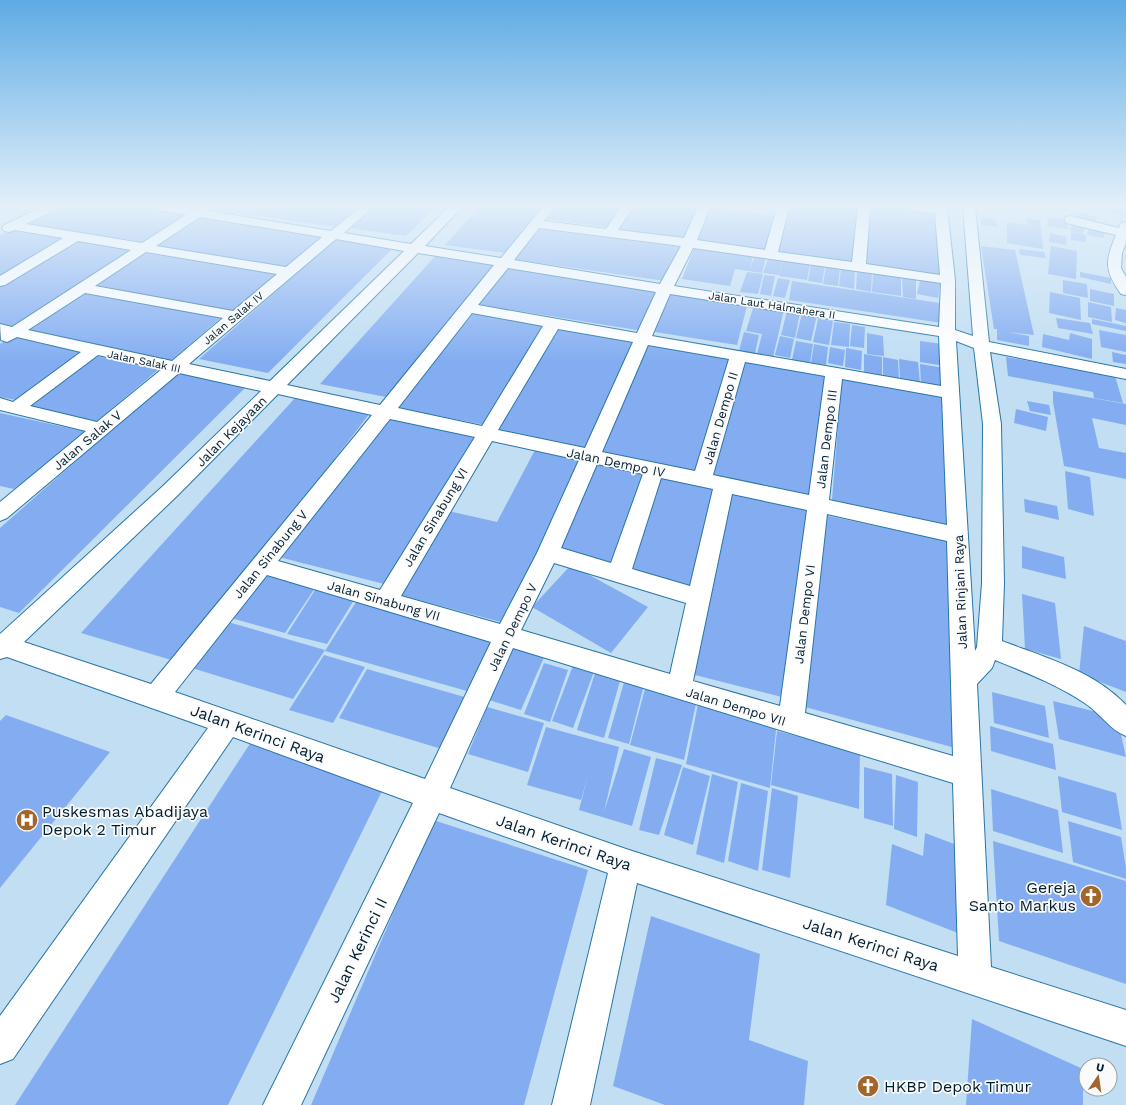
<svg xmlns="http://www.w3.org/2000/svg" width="1126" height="1105" font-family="'Work Sans',sans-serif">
<rect width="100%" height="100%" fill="#c1def3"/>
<g fill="#84adf1">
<path d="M 56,207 L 143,207 L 192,214 L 148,243 L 25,224 Z"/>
<path d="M 213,207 L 359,207 L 335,227 L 209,209 Z"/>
<path d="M 374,207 L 436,207 L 406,236 L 350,228 Z"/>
<path d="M 479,207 L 541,207 L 505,253 L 445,245 Z"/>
<path d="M 554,207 L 625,207 L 613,228 L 545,219 Z"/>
<path d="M 631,207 L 702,207 L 689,239 L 618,229 Z"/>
<path d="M 705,207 L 775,216 L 766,252 L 691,242 Z"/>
<path d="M 787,207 L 858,207 L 854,263 L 776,253 Z"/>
<path d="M 866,207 L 890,207 L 938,212 L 945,277 L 863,266 Z"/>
<path d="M 1082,207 L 1125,207 L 1126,212 L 1125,216 Z"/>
<path d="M 1078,212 L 1098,217 L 1094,223 L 1074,218 Z"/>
<path d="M 195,217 L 323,236 L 285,268 L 151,247 Z"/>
<path d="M 981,217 L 996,219 L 997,227 L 981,225 Z"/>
<path d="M 1047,217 L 1067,220 L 1068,229 L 1048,226 Z"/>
<path d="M 1026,218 L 1040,220 L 1043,249 L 1007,243 L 1007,222 L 1027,225 Z"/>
<path d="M 1072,224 L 1085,227 L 1083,234 L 1070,231 Z"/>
<path d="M 534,228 L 679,247 L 665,281 L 511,259 Z"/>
<path d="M 1088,228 L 1105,231 L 1104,238 L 1087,235 Z"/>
<path d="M 11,229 L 69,238 L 0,279 L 0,235 Z"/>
<path d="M 1071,232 L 1086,235 L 1086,242 L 1071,240 Z"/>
<path d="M 1050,233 L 1067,237 L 1066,245 L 1049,242 Z"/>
<path d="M 338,237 L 395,246 L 268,373 L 199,359 Z"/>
<path d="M 73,240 L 134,250 L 17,327 L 0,324 L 0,284 Z"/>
<path d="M 981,246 L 1015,250 L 1034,335 L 1008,332 L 1029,336 L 1029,346 L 997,340 L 997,329 L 994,329 Z"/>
<path d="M 1051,246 L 1077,251 L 1076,279 L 1048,274 Z"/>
<path d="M 694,248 L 753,256 L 750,268 L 755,256 L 766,257 L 762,273 L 735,269 L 730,286 L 682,279 Z"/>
<path d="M 1019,249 L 1044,252 L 1046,258 L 1020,255 Z"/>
<path d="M 140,252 L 276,274 L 232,312 L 89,287 Z"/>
<path d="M 438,253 L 498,262 L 391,398 L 320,384 Z"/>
<path d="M 768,259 L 783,261 L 779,275 L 763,273 Z"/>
<path d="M 783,261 L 810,264 L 807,280 L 779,276 Z"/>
<path d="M 811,264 L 825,266 L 822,283 L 808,281 Z"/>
<path d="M 826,266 L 840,268 L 838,286 L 823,284 Z"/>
<path d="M 503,267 L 659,290 L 643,331 L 476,304 Z"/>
<path d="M 841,268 L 855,270 L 854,289 L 839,286 Z"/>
<path d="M 747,272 L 763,274 L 758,294 L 740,292 Z"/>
<path d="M 857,272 L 872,274 L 871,292 L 856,289 Z"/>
<path d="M 1080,272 L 1111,278 L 1111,284 L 1080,277 Z"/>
<path d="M 873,274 L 901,278 L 901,296 L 872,292 Z"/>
<path d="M 764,275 L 775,276 L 771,296 L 760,294 Z"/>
<path d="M 778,278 L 790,280 L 785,298 L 773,296 Z"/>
<path d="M 902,278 L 916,280 L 916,299 L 903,297 Z"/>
<path d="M 920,280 L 940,284 L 938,298 L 917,294 Z"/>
<path d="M 1063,280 L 1087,284 L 1088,298 L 1063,293 Z"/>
<path d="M 792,281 L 940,303 L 942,323 L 789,300 Z"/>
<path d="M 1090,289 L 1114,294 L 1114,306 L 1090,301 Z"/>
<path d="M 671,291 L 748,302 L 737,345 L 655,332 Z"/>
<path d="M 78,292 L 222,317 L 169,362 L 17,332 Z"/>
<path d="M 1050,292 L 1080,298 L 1081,320 L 1049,313 Z"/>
<path d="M 1088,302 L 1111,307 L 1112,322 L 1088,317 Z"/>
<path d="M 754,305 L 784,310 L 773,357 L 757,354 L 762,334 L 746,331 Z"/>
<path d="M 1116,308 L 1126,310 L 1126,323 L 1115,320 Z"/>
<path d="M 472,310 L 552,323 L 490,426 L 398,408 Z"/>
<path d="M 787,311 L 800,313 L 795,338 L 781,335 Z"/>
<path d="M 802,313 L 817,315 L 811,341 L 796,338 Z"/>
<path d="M 1056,318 L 1090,323 L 1093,334 L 1058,328 Z"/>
<path d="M 818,319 L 833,321 L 829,345 L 813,342 Z"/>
<path d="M 1092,319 L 1126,326 L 1126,331 L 1092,324 Z"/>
<path d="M 834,322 L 850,324 L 849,347 L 831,345 Z"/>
<path d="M 552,325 L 636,339 L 588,448 L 490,429 Z"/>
<path d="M 852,325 L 865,327 L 864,348 L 850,346 Z"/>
<path d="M 1099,330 L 1126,335 L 1126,352 L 1101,347 Z"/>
<path d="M 744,332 L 759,335 L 755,353 L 739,351 Z"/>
<path d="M 867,333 L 883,336 L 884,356 L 867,354 Z"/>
<path d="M 1070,333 L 1092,339 L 1092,359 L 1042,347 L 1043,334 L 1069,340 Z"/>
<path d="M 12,336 L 83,350 L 16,400 L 0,397 L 0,344 Z"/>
<path d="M 780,336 L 794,339 L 790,358 L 775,355 Z"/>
<path d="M 644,341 L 733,356 L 701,473 L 597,452 Z"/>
<path d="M 796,341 L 813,344 L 810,363 L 792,360 Z"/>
<path d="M 920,341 L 943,344 L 945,366 L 920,362 Z"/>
<path d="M 814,344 L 828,347 L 826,365 L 811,363 Z"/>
<path d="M 830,347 L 845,350 L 843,366 L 828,363 Z"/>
<path d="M 846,348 L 862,351 L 861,370 L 845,367 Z"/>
<path d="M 1112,352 L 1126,355 L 1126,364 L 1113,362 Z"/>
<path d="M 864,354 L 882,357 L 882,377 L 864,374 Z"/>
<path d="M 91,355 L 159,369 L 96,422 L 24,407 Z"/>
<path d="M 883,357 L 898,360 L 899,380 L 883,378 Z"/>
<path d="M 1006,357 L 1115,376 L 1123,403 L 1094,398 L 1093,392 L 1008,376 Z"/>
<path d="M 737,359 L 831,375 L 814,500 L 707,476 Z"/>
<path d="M 899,359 L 918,362 L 920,383 L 900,380 Z"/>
<path d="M 920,364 L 944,368 L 946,388 L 921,384 Z"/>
<path d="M 178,371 L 247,386 L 19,613 L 0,607 L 0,528 Z"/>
<path d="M 842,375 L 943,393 L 954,526 L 832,500 Z"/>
<path d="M 1053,391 L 1126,404 L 1126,425 L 1092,418 L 1099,448 L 1126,453 L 1126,479 L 1064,466 L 1053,402 Z"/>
<path d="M 295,398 L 370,413 L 178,662 L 81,633 Z"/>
<path d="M 1027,401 L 1049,405 L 1051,415 L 1030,411 Z"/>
<path d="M 1016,409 L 1048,417 L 1046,431 L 1014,423 Z"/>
<path d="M 0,413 L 87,432 L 14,489 L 0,486 Z"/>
<path d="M 384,418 L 478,436 L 388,585 L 279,557 Z"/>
<path d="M 536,448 L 583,460 L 508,624 L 396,594 L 444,510 L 497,522 Z"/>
<path d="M 594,462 L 646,473 L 614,568 L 555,553 Z"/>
<path d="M 1065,471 L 1090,477 L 1094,516 L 1068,509 Z"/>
<path d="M 660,477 L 714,488 L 690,590 L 630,574 Z"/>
<path d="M 727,492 L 810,509 L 790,699 L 687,673 Z"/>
<path d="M 1024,499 L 1057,506 L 1059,520 L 1025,512 Z"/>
<path d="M 824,515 L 947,541 L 959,749 L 805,707 Z"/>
<path d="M 1022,546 L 1064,557 L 1066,579 L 1022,568 Z"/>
<path d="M 571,565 L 648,607 L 611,653 L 532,607 Z"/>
<path d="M 265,572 L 317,585 L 285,633 L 231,618 Z"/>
<path d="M 315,590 L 354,600 L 327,644 L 287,634 Z"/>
<path d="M 1022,594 L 1055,603 L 1061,659 L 1025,649 Z"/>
<path d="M 356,602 L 497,640 L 474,693 L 325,651 Z"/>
<path d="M 228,622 L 325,650 L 293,699 L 192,668 Z"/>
<path d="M 1084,626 L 1126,641 L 1126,692 L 1079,674 Z"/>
<path d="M 515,646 L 545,655 L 521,710 L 489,700 Z"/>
<path d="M 324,655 L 365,667 L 333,723 L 289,710 Z"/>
<path d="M 544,663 L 568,670 L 550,722 L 524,714 Z"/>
<path d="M 574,663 L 595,669 L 573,728 L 552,721 Z"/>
<path d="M 367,669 L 468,698 L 445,750 L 339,718 Z"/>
<path d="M 596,670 L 621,677 L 604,738 L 577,730 Z"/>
<path d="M 625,679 L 644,685 L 629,744 L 608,738 Z"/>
<path d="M 646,685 L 697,699 L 684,760 L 630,745 Z"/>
<path d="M 992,692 L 1045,706 L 1049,738 L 994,723 Z"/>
<path d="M 699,699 L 777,720 L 770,788 L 686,764 Z"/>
<path d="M 1053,701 L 1117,717 L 1126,757 L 1059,739 Z"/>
<path d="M 487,707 L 544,723 L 528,772 L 468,754 Z"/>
<path d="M 6,715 L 110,752 L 0,888 L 0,721 Z"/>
<path d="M 990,726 L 1053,744 L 1056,770 L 991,751 Z"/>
<path d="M 546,727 L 619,747 L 604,812 L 624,749 L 651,757 L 632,826 L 579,810 L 588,775 L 581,800 L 527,785 Z"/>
<path d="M 777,731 L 860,752 L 859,809 L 771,785 Z"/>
<path d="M 251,742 L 385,785 L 228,1105 L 15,1105 Z"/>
<path d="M 656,758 L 682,765 L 659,835 L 639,830 Z"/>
<path d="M 683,767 L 710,776 L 693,845 L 664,835 Z"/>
<path d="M 864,767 L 892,774 L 893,826 L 864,818 Z"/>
<path d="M 712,774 L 738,782 L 724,863 L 696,854 Z"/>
<path d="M 896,775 L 918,782 L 917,837 L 894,829 Z"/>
<path d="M 1058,776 L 1116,793 L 1122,830 L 1062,812 Z"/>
<path d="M 741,783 L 768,791 L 758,871 L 728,861 Z"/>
<path d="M 772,788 L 798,796 L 790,878 L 762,870 Z"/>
<path d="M 991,789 L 1058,810 L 1063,853 L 993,831 Z"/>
<path d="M 433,820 L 588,870 L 524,1105 L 311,1105 Z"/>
<path d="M 1068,821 L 1121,837 L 1126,868 L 1126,879 L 1073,862 Z"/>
<path d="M 925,833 L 965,848 L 963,935 L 886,905 L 892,844 L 923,856 Z"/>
<path d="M 993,841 L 1126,881 L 1126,984 L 999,941 Z"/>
<path d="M 651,916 L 760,954 L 749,1040 L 808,1061 L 804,1105 L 665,1105 L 613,1086 Z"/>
<path d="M 972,1019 L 1083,1069 L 1083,1105 L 966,1105 Z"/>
</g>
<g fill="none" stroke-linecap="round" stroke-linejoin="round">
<g stroke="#2876a6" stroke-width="2">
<g id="minor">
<path d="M 42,207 L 57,207 L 55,210 L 26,224 L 142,243 L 186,215 L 157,210 L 155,207 L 182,207 L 195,209 L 199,207 L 210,207 L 211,208 L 209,211 L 331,231 L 360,207 L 373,207 L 344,233 L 411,244 L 449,207 L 462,207 L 425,246 L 501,258 L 543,207 L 555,207 L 544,221 L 606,229 L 621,207 L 633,207 L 618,230 L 684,238 L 698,207 L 710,207 L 697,240 L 765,250 L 777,207 L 789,207 L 778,252 L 852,262 L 858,207 L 870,207 L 866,264 L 940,275 L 935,213 L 909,210 L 907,207 L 947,207 L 955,280 L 955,330 L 973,336 L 963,207 L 975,207 L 989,342 L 1126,369 L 1126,379 L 990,352 L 1001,424 L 1004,583 L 1002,641 C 1044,657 1094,671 1126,705 L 1126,736 C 1110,730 1101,714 1086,704 C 1058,685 1027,673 995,660 L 992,668 L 977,684 L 991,967 L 1126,1010 L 1126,1046 L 637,883 L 590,1105 L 552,1105 L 608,873 L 439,813 L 301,1105 L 263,1105 L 413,803 L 233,737 L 13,1059 L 0,1064 L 0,1016 L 208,728 L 7,657 L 0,659 L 0,634 L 163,486 L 261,391 L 179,373 L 7,518 L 0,521 L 0,502 L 86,431 L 0,410 L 0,398 L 13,402 L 81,352 L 17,337 L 7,342 L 1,340 L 0,324 L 12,327 L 131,250 L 78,241 L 5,285 L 0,286 L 0,276 L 63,238 L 15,230 L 9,232 L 4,231 L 2,228 L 4,225 ZM 200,217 L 322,237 L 286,267 L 156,246 ZM 539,228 L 681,246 L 660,284 L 514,260 ZM 336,239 L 404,251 L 270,381 L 189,364 ZM 693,248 L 941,283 L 939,327 L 674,286 ZM 146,252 L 277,274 L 233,311 L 95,286 ZM 418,253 L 494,265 L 380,405 L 287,385 ZM 508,268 L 656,292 L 637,333 L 478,305 ZM 85,293 L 223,318 L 172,361 L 28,330 ZM 670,294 L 939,336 L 941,386 L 652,336 ZM 472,313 L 543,326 L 482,426 L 398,408 ZM 558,329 L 633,342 L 585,448 L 498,430 ZM 956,341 L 974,348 L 983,424 L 982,583 L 977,647 L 975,651 ZM 648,345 L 729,359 L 695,471 L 602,452 ZM 98,355 L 162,369 L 97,422 L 30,406 ZM 745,362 L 825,376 L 809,495 L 713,475 ZM 842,379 L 942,397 L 947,525 L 829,500 ZM 278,394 L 372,415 L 151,684 L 24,642 L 177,496 ZM 390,419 L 475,437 L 380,590 L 278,561 ZM 492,441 L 579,460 L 537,553 L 500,624 L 401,596 ZM 597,464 L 643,474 L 611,563 L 561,548 ZM 661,478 L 713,489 L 690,586 L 632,569 ZM 732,494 L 807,510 L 780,706 L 693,681 ZM 827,514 L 947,541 L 953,756 L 805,713 ZM 554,563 L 686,603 L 670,674 L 521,630 ZM 267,575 L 491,642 L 425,779 L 175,692 ZM 513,648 L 953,783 L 958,956 L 626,849 L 450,788 Z"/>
<path d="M 1071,216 L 1119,228 L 1121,223 L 1126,222 L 1126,243 L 1122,253 L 1121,268 L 1126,277 L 1126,295 L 1121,294 C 1104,270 1105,261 1116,235 L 1066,223 L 1065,220 L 1066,217 Z"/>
</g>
</g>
<use href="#minor" fill="#fff" fill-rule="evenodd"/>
</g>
<linearGradient id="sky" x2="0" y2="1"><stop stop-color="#5eabe4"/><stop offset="0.57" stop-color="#e3f0fa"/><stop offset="1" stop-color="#e3f0fa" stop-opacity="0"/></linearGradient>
<rect width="1126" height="361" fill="url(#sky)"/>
<defs>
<g id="hospital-disc" transform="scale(1.15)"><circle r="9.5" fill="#a4652c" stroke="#fafafa"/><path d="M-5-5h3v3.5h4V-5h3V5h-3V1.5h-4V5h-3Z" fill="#fff"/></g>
<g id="church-disc" transform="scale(1.15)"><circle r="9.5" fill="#a4652c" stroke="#fafafa"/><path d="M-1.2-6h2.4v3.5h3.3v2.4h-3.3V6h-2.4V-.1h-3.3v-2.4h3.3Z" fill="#fff"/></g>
</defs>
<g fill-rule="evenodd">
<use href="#hospital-disc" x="27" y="820"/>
<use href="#church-disc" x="1091" y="896"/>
<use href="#church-disc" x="868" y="1086"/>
</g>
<g text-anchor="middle" stroke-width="3.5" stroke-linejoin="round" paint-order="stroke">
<g font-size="11" fill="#001e31" stroke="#fafafa">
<text transform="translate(772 305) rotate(9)" y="4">Jalan Laut Halmahera II</text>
<text transform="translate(233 318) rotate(-40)" y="4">Jalan Salak IV</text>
<text transform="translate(144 361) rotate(12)" y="4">Jalan Salak III</text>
</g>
<g font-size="13" fill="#001e31" stroke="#fafafa">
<text transform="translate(720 418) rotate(-74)" y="5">Jalan Dempo II</text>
<text transform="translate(231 431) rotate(-45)" y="5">Jalan Kejayaan</text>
<text transform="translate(826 439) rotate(-83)" y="5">Jalan Dempo III</text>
<text transform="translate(87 440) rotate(-40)" y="5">Jalan Salak V</text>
<text transform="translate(616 462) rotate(12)" y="5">Jalan Dempo IV</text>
<text transform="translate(435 517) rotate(-59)" y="5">Jalan Sinabung VI</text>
<text transform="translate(270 554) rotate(-51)" y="5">Jalan Sinabung V</text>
<text transform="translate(960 592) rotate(-92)" y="5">Jalan Rinjani Raya</text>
<text transform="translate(384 600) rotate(16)" y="5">Jalan Sinabung VII</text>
<text transform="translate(804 614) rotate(-83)" y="5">Jalan Dempo VI</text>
<text transform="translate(512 627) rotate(-64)" y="5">Jalan Dempo V</text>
<text transform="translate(736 706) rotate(17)" y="5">Jalan Dempo VII</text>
</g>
<g font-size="16" fill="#001e31" stroke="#fafafa">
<text transform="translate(258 733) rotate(20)" y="6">Jalan Kerinci Raya</text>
<text transform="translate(564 842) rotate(19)" y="6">Jalan Kerinci Raya</text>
<text transform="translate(871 944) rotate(18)" y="6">Jalan Kerinci Raya</text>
<text transform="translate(357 950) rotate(-64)" y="6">Jalan Kerinci II</text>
</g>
<g font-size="16" fill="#001e31" stroke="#fafafa" text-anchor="start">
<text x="42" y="817">Puskesmas Abadijaya<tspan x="42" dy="18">Depok 2 Timur</tspan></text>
<text x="1076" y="893" text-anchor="end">Gereja<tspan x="1076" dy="18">Santo Markus</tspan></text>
<text x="884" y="1092">HKBP Depok Timur</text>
</g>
</g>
<g transform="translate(1098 1077) rotate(13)"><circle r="19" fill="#fafafa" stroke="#96a2aa"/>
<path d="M0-3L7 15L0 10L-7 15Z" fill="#a4652c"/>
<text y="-6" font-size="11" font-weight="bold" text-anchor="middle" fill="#001e31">U</text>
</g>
</svg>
